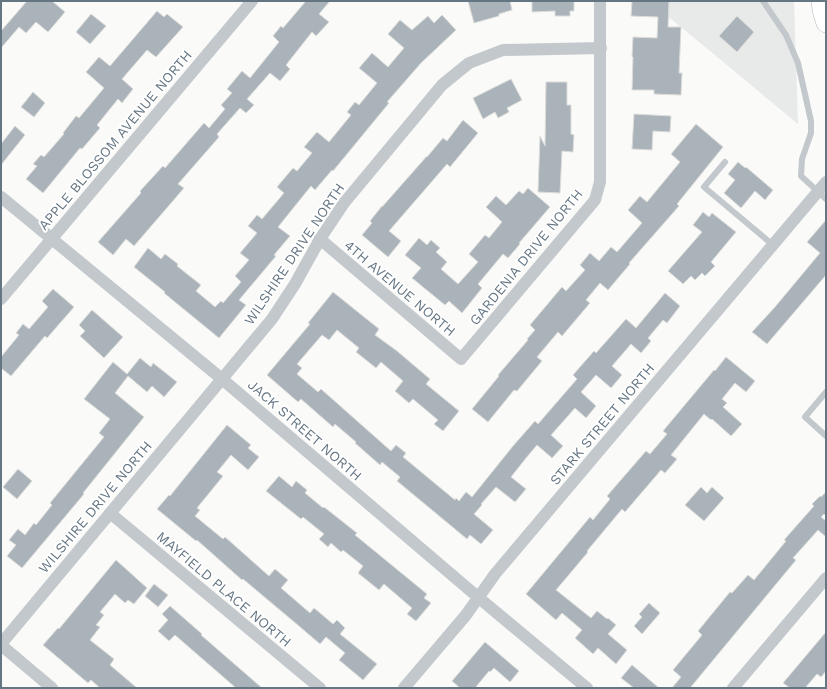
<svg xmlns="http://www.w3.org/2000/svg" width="827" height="689" font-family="'Work Sans',sans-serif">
<rect width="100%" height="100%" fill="#fafaf8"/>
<path fill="#e8e9e9" d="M 649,1 L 794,1 L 798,124 L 710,51 Z"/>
<g fill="#aab3b9" stroke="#dcdcda">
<path d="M 27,1 L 52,1 L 65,12 L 48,32 L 36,22 L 26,33 L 19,27 L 1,48 L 1,31 Z"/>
<path d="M 306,1 L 330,1 L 319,14 L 329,22 L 316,36 L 312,32 L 286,65 L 290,69 L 280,81 L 270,73 L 247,99 L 254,105 L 246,113 L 240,108 L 217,134 L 219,137 L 178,184 L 184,188 L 134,246 L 126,239 L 113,255 L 98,242 L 141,193 L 140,191 L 163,166 L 165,168 L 204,123 L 209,128 L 225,109 L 221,105 L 232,93 L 227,89 L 242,71 L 250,78 L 279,42 L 273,36 L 281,26 L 283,28 Z"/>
<path d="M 468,1 L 510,1 L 512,10 L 499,14 L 499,16 L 474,23 Z"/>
<path d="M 532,1 L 574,1 L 574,11 L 570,11 L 570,16 L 555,16 L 555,11 L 532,12 Z"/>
<path d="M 632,1 L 669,1 L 668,27 L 681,27 L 679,73 L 682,73 L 681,95 L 654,94 L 654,90 L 632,90 L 633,57 L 632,57 L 633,37 L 657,38 L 658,17 L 631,16 Z"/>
<path d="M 157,11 L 164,17 L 167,14 L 183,27 L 156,57 L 147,50 L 122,79 L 133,89 L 122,103 L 118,99 L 97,125 L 100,128 L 82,149 L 80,148 L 43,193 L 26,179 L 37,166 L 33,164 L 41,155 L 44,157 L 64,134 L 63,133 L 76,116 L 79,118 L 104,88 L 86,72 L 99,57 L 110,66 Z"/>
<path d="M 91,14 L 106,26 L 90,44 L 76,32 Z"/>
<path d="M 442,15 L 456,30 L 421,63 L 387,102 L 389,103 L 333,171 L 332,170 L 315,190 L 311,186 L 278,227 L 290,236 L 274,255 L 276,256 L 239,300 L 246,305 L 219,338 L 164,293 L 165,292 L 134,267 L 148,248 L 161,259 L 165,254 L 178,264 L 177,266 L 201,285 L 196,291 L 215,307 L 221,301 L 223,303 L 241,282 L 235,276 L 249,260 L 240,253 L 257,233 L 248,226 L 257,215 L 262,219 L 284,193 L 277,187 L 293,168 L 297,171 L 312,153 L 304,147 L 317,132 L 329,142 L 351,115 L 347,112 L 355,102 L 359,105 L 377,83 L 359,68 L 372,53 L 388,67 L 404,48 L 388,34 L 400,20 L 412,30 L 428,16 L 434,23 Z"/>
<path d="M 737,16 L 754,32 L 737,52 L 719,36 Z"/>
<path d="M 511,79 L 522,100 L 507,108 L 509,112 L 498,118 L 495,112 L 483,119 L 473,98 Z"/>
<path d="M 546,82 L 567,82 L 567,105 L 571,105 L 571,134 L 574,135 L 573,152 L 562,151 L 560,193 L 538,192 L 540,136 L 545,146 Z"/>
<path d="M 33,92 L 45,103 L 34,117 L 21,107 Z"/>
<path d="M 634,114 L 671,116 L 670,132 L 653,131 L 652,150 L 632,149 Z"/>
<path d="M 463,120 L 478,133 L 450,167 L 447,164 L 389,231 L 401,241 L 388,257 L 362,235 L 372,223 L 370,221 L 382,206 L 382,207 L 427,156 L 427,157 L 443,138 L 447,141 Z"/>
<path d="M 696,124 L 723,147 L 677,204 L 679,206 L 629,263 L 630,264 L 608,290 L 600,283 L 586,300 L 590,303 L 562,336 L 558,332 L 537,357 L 542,361 L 517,391 L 514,390 L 488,422 L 472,409 L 499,376 L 498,375 L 528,340 L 527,339 L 535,330 L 530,325 L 562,287 L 566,291 L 585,270 L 580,265 L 590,253 L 599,261 L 611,247 L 617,252 L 642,223 L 628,210 L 640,196 L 647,202 L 680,162 L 671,154 Z"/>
<path d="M 15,126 L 25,135 L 1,165 L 1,144 Z"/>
<path d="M 738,162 L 745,168 L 746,167 L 773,190 L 765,200 L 755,191 L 741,208 L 724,193 L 735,180 L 728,174 Z"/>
<path d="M 528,188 L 550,207 L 519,243 L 520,244 L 508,258 L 503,254 L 478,284 L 482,288 L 462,313 L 449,301 L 445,305 L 412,278 L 421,268 L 405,255 L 419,238 L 427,245 L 431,240 L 440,248 L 436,252 L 447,262 L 441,269 L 458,284 L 478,262 L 469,254 L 485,235 L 489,238 L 502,222 L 486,207 L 496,196 L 506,205 L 519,191 L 523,194 Z"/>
<path d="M 703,212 L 709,217 L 712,213 L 736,232 L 711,262 L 715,266 L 705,276 L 702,273 L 695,280 L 691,276 L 683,284 L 668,271 L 702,232 L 693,225 Z"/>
<path d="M 826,220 L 826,275 L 767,344 L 752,332 L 775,307 L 820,253 L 807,242 Z"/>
<path d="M 53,289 L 74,307 L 47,338 L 45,336 L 11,376 L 1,368 L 1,357 L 19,335 L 16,333 L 23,324 L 29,329 L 48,307 L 42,301 Z"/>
<path d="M 333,292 L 379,329 L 375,335 L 397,351 L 430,379 L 426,384 L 459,411 L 443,431 L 434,424 L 438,420 L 413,399 L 409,403 L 395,391 L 403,381 L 381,362 L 376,368 L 356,352 L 359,348 L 337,330 L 329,340 L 322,335 L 297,364 L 302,368 L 297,374 L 318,392 L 321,389 L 391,451 L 396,445 L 406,453 L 403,457 L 455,500 L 456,498 L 459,501 L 466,492 L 472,497 L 513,446 L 535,421 L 538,424 L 577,379 L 573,375 L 594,351 L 596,353 L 626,319 L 636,328 L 665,293 L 680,306 L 667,323 L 663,320 L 648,338 L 651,341 L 641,353 L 631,344 L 612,366 L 622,375 L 611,388 L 596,375 L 581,392 L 596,406 L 586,418 L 575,408 L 551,435 L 563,446 L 552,458 L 537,445 L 526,458 L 511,477 L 526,489 L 515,502 L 496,487 L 481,504 L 482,505 L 474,514 L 493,530 L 481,544 L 470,535 L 467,539 L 397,481 L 400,477 L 382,462 L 380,465 L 355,443 L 356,442 L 335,424 L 333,427 L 301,399 L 298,402 L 267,375 L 310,324 L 308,323 Z"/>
<path d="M 92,310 L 123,337 L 104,358 L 80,336 L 85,331 L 79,325 Z"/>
<path d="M 726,357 L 755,381 L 746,392 L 735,383 L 722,399 L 727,403 L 723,407 L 742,424 L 731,436 L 712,419 L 711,420 L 704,414 L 671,455 L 677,459 L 665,473 L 661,470 L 625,512 L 622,509 L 587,551 L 588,552 L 556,590 L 591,618 L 597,611 L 607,619 L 608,618 L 616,625 L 608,634 L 627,650 L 616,664 L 598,648 L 593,654 L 575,638 L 582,630 L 562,613 L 556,620 L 526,594 L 590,517 L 593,520 L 610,499 L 607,496 L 646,451 L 650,454 L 667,434 L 663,431 L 704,382 L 714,370 L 715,371 Z"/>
<path d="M 140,358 L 151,367 L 153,363 L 177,382 L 164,397 L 152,386 L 147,392 L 128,376 L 115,393 L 144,417 L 83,493 L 84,494 L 22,568 L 7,556 L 16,545 L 9,540 L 18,529 L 25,535 L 34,523 L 36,525 L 52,505 L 50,503 L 104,437 L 99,433 L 110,419 L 84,399 L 113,362 L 127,374 Z"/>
<path d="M 227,425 L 251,445 L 248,448 L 259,457 L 248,470 L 231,455 L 217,472 L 223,476 L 197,508 L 200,510 L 195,516 L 223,539 L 225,537 L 269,576 L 275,569 L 288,580 L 281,588 L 310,613 L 314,608 L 333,624 L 337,620 L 345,628 L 340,634 L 377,664 L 363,680 L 339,660 L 345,653 L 326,637 L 320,644 L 299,626 L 243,579 L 242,580 L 197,540 L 196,541 L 157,509 L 169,495 L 170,496 Z"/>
<path d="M 18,469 L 32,481 L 17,499 L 3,487 Z"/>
<path d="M 279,476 L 292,487 L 296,481 L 307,490 L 305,493 L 323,508 L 324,507 L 357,533 L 355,535 L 427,594 L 424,598 L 431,603 L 416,621 L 407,614 L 412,608 L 384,584 L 379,590 L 358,573 L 363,566 L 343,550 L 341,552 L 331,543 L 328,547 L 319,539 L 324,534 L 303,517 L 301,519 L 266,491 Z"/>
<path d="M 701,487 L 707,493 L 712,487 L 724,498 L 704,521 L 685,505 Z"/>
<path d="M 826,492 L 826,516 L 824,514 L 821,517 L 826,521 L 826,537 L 818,530 L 793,558 L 796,560 L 690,688 L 672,688 L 681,677 L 673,670 L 702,635 L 698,631 L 730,592 L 732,593 L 748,575 L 754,580 L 786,541 L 784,540 L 814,506 L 812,504 L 820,496 L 821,497 Z"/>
<path d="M 116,560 L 147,588 L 134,604 L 128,600 L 125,603 L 115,594 L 100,612 L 104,615 L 96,625 L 100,627 L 90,640 L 114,659 L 110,665 L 137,688 L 100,688 L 91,680 L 88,683 L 43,645 L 58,628 L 59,629 Z"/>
<path d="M 154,584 L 168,595 L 158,607 L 145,596 Z"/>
<path d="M 649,603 L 660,613 L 642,634 L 634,626 L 642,617 L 639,614 Z"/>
<path d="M 170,606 L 202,634 L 201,635 L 262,688 L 236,688 L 175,635 L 169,641 L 158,631 L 168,620 L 162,614 Z"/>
<path d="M 826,632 L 826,671 L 821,677 L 817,674 L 805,688 L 790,688 L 783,683 Z"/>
<path d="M 485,642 L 519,671 L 510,682 L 494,668 L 490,672 L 489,671 L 475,688 L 460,688 L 452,681 Z"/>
<path d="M 632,665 L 659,688 L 634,688 L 621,678 Z"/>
</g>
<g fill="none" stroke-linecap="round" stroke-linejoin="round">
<g stroke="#b5babe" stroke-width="20">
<path id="primary" d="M 821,1 L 822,10 L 826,23"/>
</g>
<g stroke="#c3c8cc" stroke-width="6">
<path d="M 763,1 L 786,35 L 798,63 L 811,121 L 811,133 L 802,159 L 801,176 L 826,199"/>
<path d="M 725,162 L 704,187 L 773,245"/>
<path d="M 826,392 L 805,417 L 826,436"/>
</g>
<g stroke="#c3c8cc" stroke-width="12">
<path d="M 1,197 L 222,379 L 479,598 L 587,688"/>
<path d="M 320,239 L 461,359 L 595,200 L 600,182 L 600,1"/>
<path d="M 1,299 L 252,1"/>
<path d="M 110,513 L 320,688"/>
<path d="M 1,644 L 272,319 L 295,284 L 320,239 L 344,203 L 442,85 L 469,63 L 503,50 L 601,48"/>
<path d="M 1,645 L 52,688"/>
<path d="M 404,688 L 466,615 L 495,574 L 826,182"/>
<path d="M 733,688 L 826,578"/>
</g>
<use href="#primary" stroke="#fff" stroke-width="19"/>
</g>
<g text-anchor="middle" stroke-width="4" stroke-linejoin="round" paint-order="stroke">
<g font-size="14" fill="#657683" stroke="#fff">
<text transform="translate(115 140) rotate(-50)" y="5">APPLE BLOSSOM AVENUE NORTH</text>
<text transform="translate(294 254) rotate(-56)" y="5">WILSHIRE DRIVE NORTH</text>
<text transform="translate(526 257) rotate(-51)" y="5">GARDENIA DRIVE NORTH</text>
<text transform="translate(400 288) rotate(40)" y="5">4TH AVENUE NORTH</text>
<text transform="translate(602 424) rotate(-50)" y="5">STARK STREET NORTH</text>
<text transform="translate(305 430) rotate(41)" y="5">JACK STREET NORTH</text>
<text transform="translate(95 507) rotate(-50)" y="5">WILSHIRE DRIVE NORTH</text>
<text transform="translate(224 589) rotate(40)" y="5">MAYFIELD PLACE NORTH</text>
</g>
</g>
<rect width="827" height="689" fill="none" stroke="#657683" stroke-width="4"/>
</svg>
